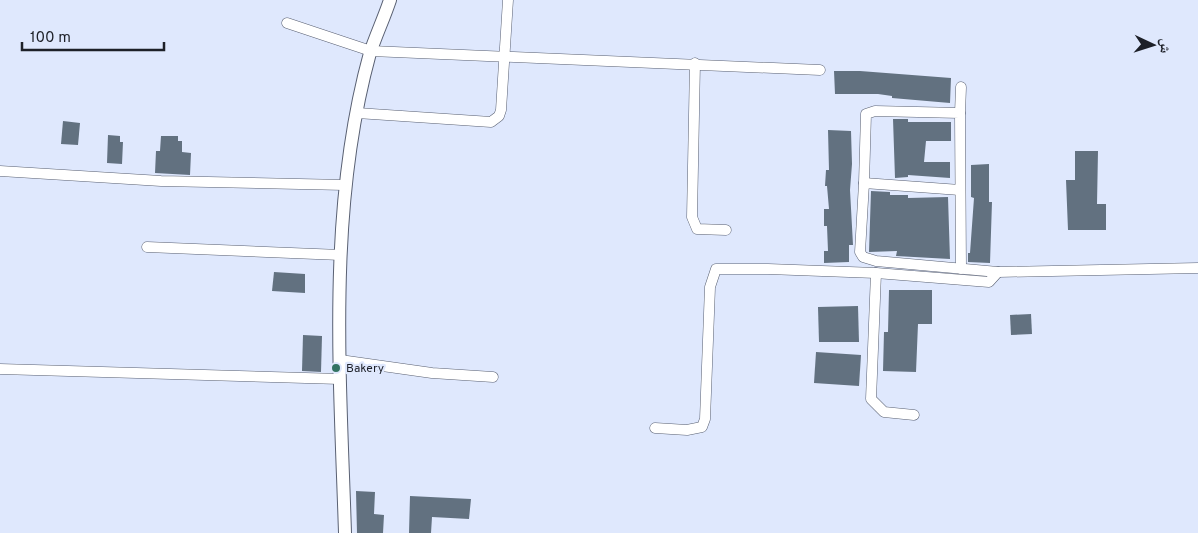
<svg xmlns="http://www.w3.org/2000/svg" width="1198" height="533" font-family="Overpass,'Noto Naskh Arabic',sans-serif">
<rect width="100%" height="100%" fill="#dfe8fd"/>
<g fill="#627180">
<path d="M 834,71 L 860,71 L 951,78 L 950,103 L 892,98 L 892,96 L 878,94 L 835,94 Z"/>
<path d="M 893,119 L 908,119 L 908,122 L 951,122 L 951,141 L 926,141 L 924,162 L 950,162 L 950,178 L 908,175 L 908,177 L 895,178 Z"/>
<path d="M 63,121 L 80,123 L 78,145 L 61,144 Z"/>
<path d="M 828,130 L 851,131 L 852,164 L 850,190 L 853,245 L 849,245 L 849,262 L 824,263 L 824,251 L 828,251 L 827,226 L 824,226 L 824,209 L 829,209 L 827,186 L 825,186 L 826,170 L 829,170 Z"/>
<path d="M 108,135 L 120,136 L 120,142 L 123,142 L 122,164 L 107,163 Z"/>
<path d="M 161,136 L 178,136 L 178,141 L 182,141 L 182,152 L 191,153 L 190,175 L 155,173 L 156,151 L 160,151 Z"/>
<path d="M 1075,151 L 1098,151 L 1097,204 L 1106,204 L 1106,230 L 1068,230 L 1066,180 L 1075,180 Z"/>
<path d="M 989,164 L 989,202 L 992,202 L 990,263 L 968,262 L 968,253 L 970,253 L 974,198 L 971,197 L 971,165 Z"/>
<path d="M 871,191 L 890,192 L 890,195 L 908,195 L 908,198 L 948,197 L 950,259 L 896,256 L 897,251 L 869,252 Z"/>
<path d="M 274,272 L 305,274 L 305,293 L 272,291 Z"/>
<path d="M 889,290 L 932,290 L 932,324 L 918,324 L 916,372 L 883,371 L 884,332 L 888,332 Z"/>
<path d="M 858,306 L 859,342 L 819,342 L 818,307 Z"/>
<path d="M 1031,314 L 1032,334 L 1011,335 L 1010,315 Z"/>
<path d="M 303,335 L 322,336 L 321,372 L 302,371 Z"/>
<path d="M 816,352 L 861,355 L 859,386 L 814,383 Z"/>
<path d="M 356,491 L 375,492 L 374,514 L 384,515 L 383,533 L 357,533 Z"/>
<path d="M 410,496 L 471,499 L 469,519 L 432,517 L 431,533 L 409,533 Z"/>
</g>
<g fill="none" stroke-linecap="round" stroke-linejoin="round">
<g stroke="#596072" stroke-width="11">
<g id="minor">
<path d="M 287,23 L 371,51 L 820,70"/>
<path d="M 695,63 L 692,217 L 697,229 L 726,230"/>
<path d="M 357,113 L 491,122 L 499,116 L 501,110 L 508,0"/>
<path d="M 960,113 L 961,87"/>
<path d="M 0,171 L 161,181 L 345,185"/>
<path d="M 864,183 L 866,114 L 875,111 L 960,113 L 961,269"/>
<path d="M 960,190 L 864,183 L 860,252 L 863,257 L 876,261 L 998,272 L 1198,268"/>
<path d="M 147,247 L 341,255"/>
<path d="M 876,273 L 871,399 L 884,412 L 914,415"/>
<path d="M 340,360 L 432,373 L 493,377"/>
<path d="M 0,369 L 340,379"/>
<path d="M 655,428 L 687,430 L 702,427 L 705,419 L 710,287 L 716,269 L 768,269 L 876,273 L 989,282 L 998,272"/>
</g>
</g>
<g stroke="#596072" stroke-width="14">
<path id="major" d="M 345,533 C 340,373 327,209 370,53 C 376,35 384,18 390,0"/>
</g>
<use href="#minor" stroke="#fff" stroke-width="10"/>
<use href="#major" stroke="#fff" stroke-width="12"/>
</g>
<circle fill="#337362" stroke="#dfe8fd" stroke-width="2" cx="336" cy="368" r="5"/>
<g text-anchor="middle" stroke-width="4.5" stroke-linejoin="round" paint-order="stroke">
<g font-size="12" fill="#1d2028" stroke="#dfe8fd" text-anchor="start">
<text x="346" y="372">Bakery</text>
</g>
</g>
<g transform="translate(1153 45) rotate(94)" stroke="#dfe8fd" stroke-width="4" paint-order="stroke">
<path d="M0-4L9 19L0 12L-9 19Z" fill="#1d2028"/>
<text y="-8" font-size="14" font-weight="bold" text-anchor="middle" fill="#1d2028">ش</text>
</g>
<path d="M22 42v8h142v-8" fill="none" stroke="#1d2028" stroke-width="2.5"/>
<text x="30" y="42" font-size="15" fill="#1d2028" stroke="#dfe8fd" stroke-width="4" paint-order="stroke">100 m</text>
</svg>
